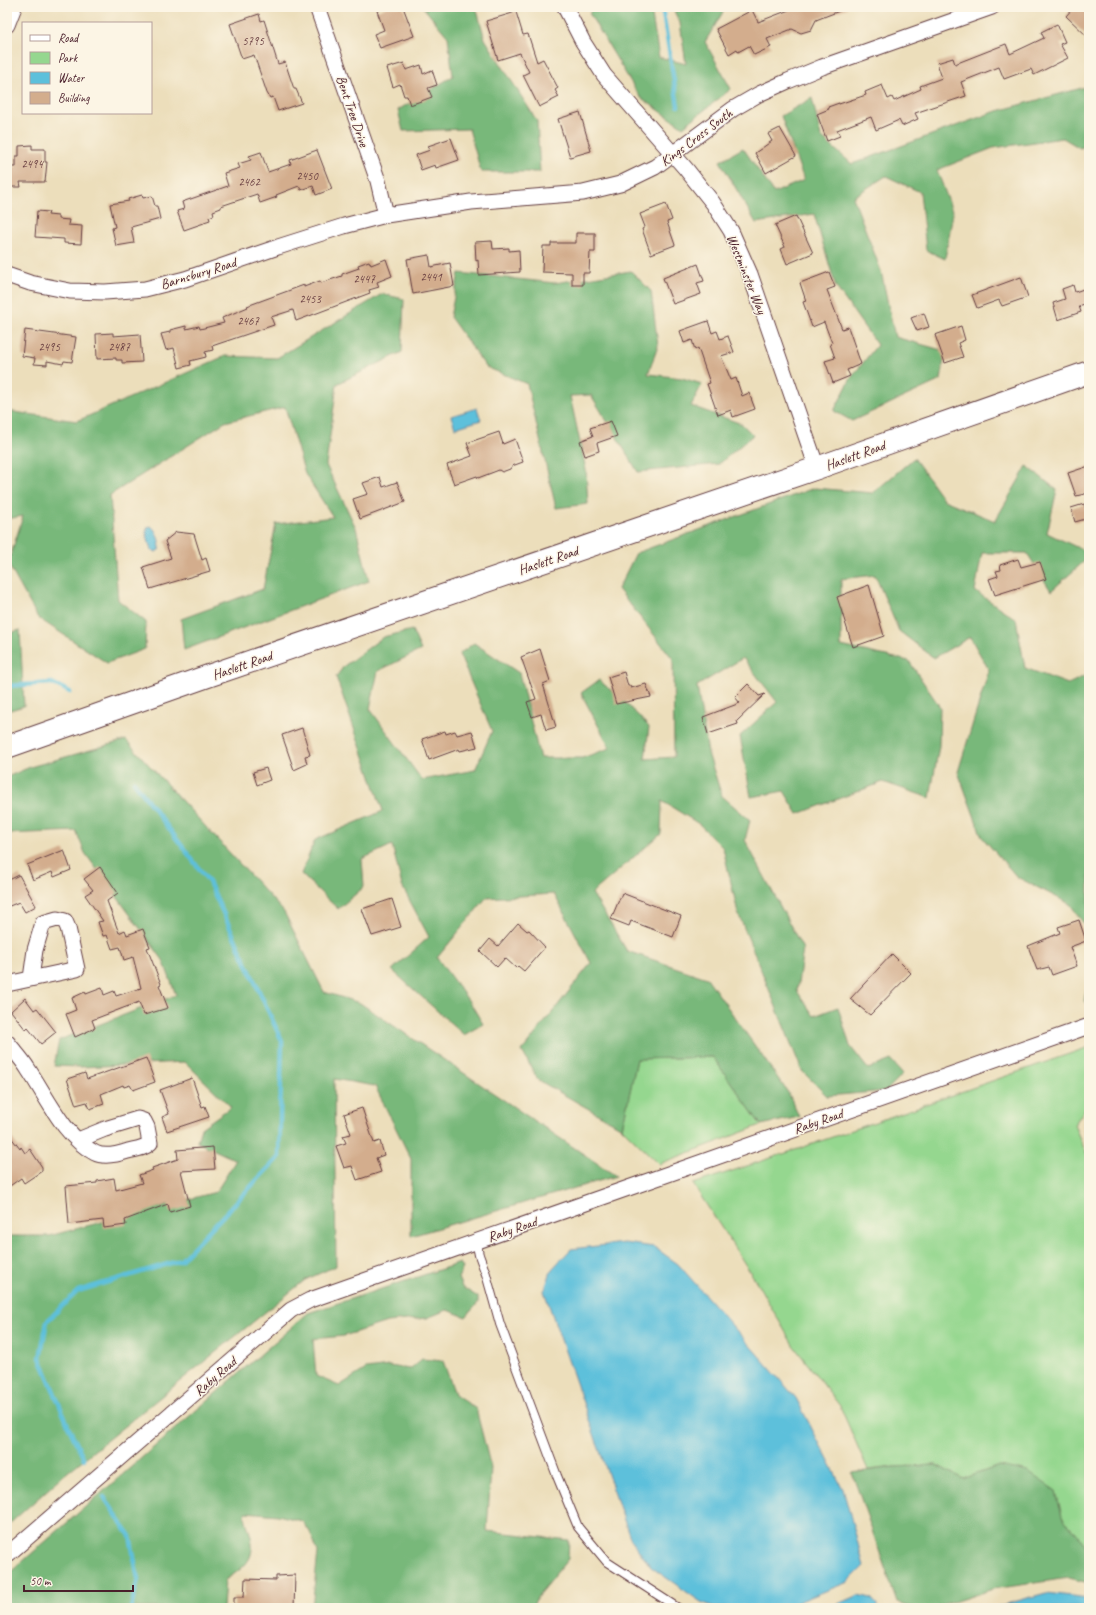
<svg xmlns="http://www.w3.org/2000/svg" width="1096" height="1615" font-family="Caveat,sans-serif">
<rect width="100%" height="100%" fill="#fcf5e5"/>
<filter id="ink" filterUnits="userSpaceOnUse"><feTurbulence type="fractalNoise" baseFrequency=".025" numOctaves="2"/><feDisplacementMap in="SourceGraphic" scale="8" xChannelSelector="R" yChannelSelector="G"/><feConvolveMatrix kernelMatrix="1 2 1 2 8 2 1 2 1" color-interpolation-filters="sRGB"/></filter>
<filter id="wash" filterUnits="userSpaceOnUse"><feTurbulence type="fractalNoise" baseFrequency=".012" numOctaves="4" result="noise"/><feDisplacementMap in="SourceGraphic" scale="16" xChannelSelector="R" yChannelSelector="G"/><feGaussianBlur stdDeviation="0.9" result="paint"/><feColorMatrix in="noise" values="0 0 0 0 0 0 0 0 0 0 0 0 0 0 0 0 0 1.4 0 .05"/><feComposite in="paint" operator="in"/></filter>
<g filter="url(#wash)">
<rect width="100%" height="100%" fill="#ecdebb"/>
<g fill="#95d78f" stroke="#707b5d">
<path d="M 1089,1047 L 1089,1103 L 1074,1125 L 1089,1160 L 1089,1549 L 1062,1517 L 1056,1491 L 999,1466 L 963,1479 L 936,1465 L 894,1467 L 868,1470 L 840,1406 L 793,1345 L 756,1281 L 693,1184 L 801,1148 Z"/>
<path d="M 713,1057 L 761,1125 L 659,1164 L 622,1128 L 637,1059 Z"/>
</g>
<g fill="#78b87a" stroke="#616c52">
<path d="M 423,7 L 476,7 L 485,39 L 537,121 L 540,172 L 481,172 L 469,129 L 403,131 L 398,110 L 453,76 L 448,37 Z"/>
<path d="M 595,7 L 642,7 L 651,10 L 659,57 L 686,64 L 680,23 L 672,7 L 726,7 L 705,42 L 731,89 L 683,127 L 640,97 L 589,13 Z"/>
<path d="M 1089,86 L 1089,145 L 1080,148 L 1063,138 L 993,148 L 937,170 L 953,213 L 945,259 L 926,250 L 920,192 L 886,176 L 853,197 L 881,271 L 895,337 L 945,351 L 941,380 L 852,421 L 834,411 L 851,378 L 877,345 L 836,287 L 814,214 L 756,223 L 720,161 L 743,148 L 774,193 L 804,180 L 781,116 L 812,98 L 821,137 L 852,164 L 994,112 Z"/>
<path d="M 631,271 L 651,291 L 658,346 L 648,374 L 682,378 L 702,384 L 691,406 L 742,424 L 753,435 L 719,464 L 638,472 L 591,395 L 570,396 L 586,470 L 588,504 L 556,508 L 527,384 L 486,367 L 450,317 L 459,273 L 555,283 Z"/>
<path d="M 382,294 L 404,299 L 402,352 L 337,384 L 326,465 L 356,528 L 369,581 L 184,650 L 181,619 L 263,589 L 276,524 L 333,517 L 305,474 L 285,407 L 225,422 L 110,495 L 118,600 L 146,622 L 145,649 L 107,663 L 38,618 L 8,564 L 23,516 L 7,519 L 7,411 L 77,421 L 225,356 L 277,358 Z"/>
<path d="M 914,458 L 944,500 L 995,521 L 1027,466 L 1057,490 L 1047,533 L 1089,553 L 1089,557 L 1051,591 L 1027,553 L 982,553 L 975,591 L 1016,619 L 1025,668 L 1068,684 L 1089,674 L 1089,931 L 1070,904 L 1017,877 L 982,837 L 958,772 L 989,670 L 970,637 L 934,658 L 899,631 L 875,575 L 841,579 L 841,646 L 909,661 L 940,707 L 939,746 L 930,798 L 883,782 L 798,814 L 784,791 L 751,797 L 740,736 L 777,702 L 743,658 L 697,686 L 708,753 L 722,796 L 750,820 L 745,840 L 803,949 L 797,991 L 814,1016 L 838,1007 L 850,1046 L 868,1069 L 891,1060 L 903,1074 L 886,1091 L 827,1096 L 802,1071 L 738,913 L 723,848 L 699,824 L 662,801 L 661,834 L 592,893 L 627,951 L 707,978 L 789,1094 L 799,1117 L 761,1125 L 713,1057 L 637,1059 L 622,1128 L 538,1080 L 522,1051 L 591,963 L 554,894 L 486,898 L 437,958 L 471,1004 L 483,1024 L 464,1035 L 392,970 L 429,937 L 402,886 L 392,845 L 362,859 L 364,887 L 338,909 L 301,874 L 315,840 L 383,811 L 336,677 L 344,666 L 383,637 L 412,630 L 421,650 L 378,671 L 370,709 L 422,780 L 475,770 L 492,731 L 459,654 L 474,643 L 519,673 L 540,758 L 582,758 L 610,748 L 581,693 L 599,680 L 629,706 L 649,727 L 645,759 L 674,757 L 673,659 L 618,589 L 636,553 L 814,488 L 873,493 Z"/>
<path d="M 20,630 L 24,706 L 7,711 L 7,634 Z"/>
<path d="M 126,740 L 284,912 L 324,992 L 360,1003 L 616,1176 L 411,1236 L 411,1159 L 375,1086 L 334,1079 L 336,1266 L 305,1280 L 64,1475 L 7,1526 L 7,1236 L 49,1236 L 216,1192 L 236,1160 L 197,1142 L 201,1128 L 231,1107 L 185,1062 L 81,1067 L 54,1066 L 59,1040 L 176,995 L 163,960 L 85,853 L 76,831 L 7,834 L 7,777 L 30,767 Z"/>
<path d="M 1089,976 L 1089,1004 L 1084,1001 Z"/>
<path d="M 460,1263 L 463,1268 L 458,1278 L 462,1287 L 478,1297 L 478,1303 L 466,1317 L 447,1310 L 427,1318 L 387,1322 L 344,1336 L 313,1339 L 316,1376 L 339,1386 L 366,1369 L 389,1366 L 410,1369 L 422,1359 L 443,1361 L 455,1394 L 476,1409 L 491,1468 L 487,1531 L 569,1540 L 568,1559 L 540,1593 L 531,1608 L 312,1608 L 318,1552 L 310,1532 L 302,1521 L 278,1515 L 246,1512 C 244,1518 247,1523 249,1530 C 258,1557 247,1566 225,1580 L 223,1608 L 7,1608 L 7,1575 L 308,1313 Z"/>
<path d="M 936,1465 L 963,1479 L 999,1466 L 1028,1472 L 1056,1491 L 1062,1517 L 1089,1549 L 1089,1583 L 1069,1578 L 993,1589 L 935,1608 L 917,1608 L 897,1602 L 852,1473 L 894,1467 Z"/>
</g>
<g fill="#5dc0db" stroke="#547083">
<path d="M 477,408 L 481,420 L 455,428 L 451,416 Z"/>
<path d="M 151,526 C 157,530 160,542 160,549 L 156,552 L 151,550 L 146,532 L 148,527 Z"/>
<path d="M 624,1243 L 654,1247 L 678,1264 L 796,1398 L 843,1489 L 864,1566 L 848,1582 L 783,1608 L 717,1608 L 701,1602 L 651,1567 L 631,1540 L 544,1291 L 552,1269 L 571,1249 Z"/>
<path d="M 1046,1593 L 1088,1598 L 1089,1608 L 992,1608 Z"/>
<path d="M 858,1595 L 871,1598 L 880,1608 L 829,1608 Z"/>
</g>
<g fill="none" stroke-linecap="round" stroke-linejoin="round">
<g stroke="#5dc0db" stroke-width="4.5">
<path d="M 662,7 L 678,106"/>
<path d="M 7,686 L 52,683 L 70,692"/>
<path d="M 84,1459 L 70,1430 L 40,1358 L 47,1321 L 78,1291 L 181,1260 L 279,1157 L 282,1041 L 209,882 L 134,782"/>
<path d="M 104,1497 L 130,1536 L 138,1579 L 131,1608"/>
</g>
</g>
<g id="blocks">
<g fill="#d3ad8d">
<path d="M 387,7 L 403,7 L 414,36 L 380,48 L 374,34 L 384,30 L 377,11 Z"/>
<path d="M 788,7 L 847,7 L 847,8 L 816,20 L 811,30 L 801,33 L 792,29 L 767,39 L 771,47 L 754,55 L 749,46 L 738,52 L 737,49 L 729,54 L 716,29 L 752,10 L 758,22 L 789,10 Z"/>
<path d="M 1074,7 L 1089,7 L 1089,38 L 1066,16 Z"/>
<path d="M 516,12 L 523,35 L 528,34 L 537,62 L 543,59 L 558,88 L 555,90 L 559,97 L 539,107 L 523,75 L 529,72 L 520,53 L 498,60 L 486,21 Z"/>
<path d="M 259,14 L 261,21 L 264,20 L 278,64 L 285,62 L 294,89 L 296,89 L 302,103 L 278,111 L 273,97 L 270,98 L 267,93 L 254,55 L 242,59 L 230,24 Z"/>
<path d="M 1057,24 L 1065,42 L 1060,44 L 1068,58 L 1034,75 L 1031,69 L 1004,79 L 999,67 L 961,82 L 966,96 L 915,113 L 918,119 L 902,126 L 899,120 L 876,130 L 871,117 L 837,130 L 840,136 L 827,141 L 817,114 L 829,109 L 828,107 L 839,103 L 839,104 L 866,95 L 865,92 L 882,85 L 888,99 L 892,97 L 894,101 L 921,89 L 920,86 L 942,78 L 937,63 L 953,58 L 955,64 L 1006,44 L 1010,54 L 1044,38 L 1041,32 Z"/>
<path d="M 404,63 L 406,70 L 421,65 L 423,74 L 432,70 L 437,85 L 428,88 L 432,97 L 410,105 L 407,96 L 404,96 L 400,84 L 393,87 L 387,68 Z"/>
<path d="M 580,112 L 591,151 L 570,157 L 558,119 Z"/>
<path d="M 780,128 L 796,156 L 766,173 L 755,153 L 772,141 L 768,134 Z"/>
<path d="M 451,138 L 459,160 L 436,168 L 435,165 L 421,170 L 416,155 L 430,150 L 428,146 Z"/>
<path d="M 32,145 L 32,149 L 45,149 L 45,162 L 47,162 L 45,182 L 20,182 L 21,187 L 7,187 L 7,167 L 16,167 L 16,156 L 19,156 L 19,146 Z"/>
<path d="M 317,150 L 332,189 L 316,195 L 313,186 L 301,190 L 299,186 L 276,195 L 277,197 L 260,203 L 257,194 L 221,206 L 221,208 L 213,211 L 214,215 L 209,217 L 210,220 L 204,222 L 204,223 L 184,230 L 177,211 L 184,209 L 182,202 L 228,186 L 224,173 L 240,168 L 238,164 L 251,160 L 249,156 L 261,152 L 268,172 L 291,164 L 290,160 Z"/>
<path d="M 142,195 L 143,198 L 152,196 L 155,206 L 157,206 L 160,219 L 131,227 L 134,243 L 116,246 L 112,228 L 115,227 L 110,204 L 129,201 L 128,199 Z"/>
<path d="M 666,204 L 672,220 L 667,222 L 675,245 L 651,254 L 642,229 L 645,227 L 640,214 Z"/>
<path d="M 37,211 L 49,212 L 48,215 L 58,216 L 58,219 L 69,220 L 68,225 L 82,226 L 81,244 L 64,243 L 64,239 L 35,237 Z"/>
<path d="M 796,216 L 813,253 L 787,264 L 781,249 L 785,247 L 775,225 Z"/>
<path d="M 576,233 L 595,233 L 595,252 L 590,252 L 589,273 L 583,273 L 583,285 L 572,285 L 572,273 L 542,272 L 543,246 L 551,246 L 551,243 L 576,243 Z"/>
<path d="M 492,241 L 493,249 L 509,248 L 509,251 L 519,250 L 520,272 L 479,275 L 478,260 L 476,261 L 475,242 Z"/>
<path d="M 429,255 L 431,267 L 450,263 L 454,286 L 413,294 L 407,259 Z"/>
<path d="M 386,259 L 392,276 L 377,282 L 379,287 L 369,290 L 370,293 L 296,321 L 293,310 L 271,317 L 274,325 L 212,346 L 213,350 L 205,352 L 206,357 L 190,361 L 191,365 L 179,368 L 174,348 L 166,350 L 161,334 L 170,332 L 170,330 L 186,326 L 186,329 L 199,326 L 200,329 L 224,323 L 222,318 L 248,307 L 247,306 L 304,285 L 304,287 L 320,281 L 321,283 L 342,276 L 342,274 L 359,268 L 358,265 L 369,261 L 371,265 Z"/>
<path d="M 698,264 L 704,281 L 697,283 L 701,294 L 673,304 L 663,278 Z"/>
<path d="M 829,272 L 835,287 L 827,290 L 842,329 L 848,327 L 861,364 L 847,370 L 850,376 L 833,383 L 825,361 L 835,358 L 830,344 L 832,343 L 824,322 L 812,327 L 803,302 L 806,301 L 800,283 Z"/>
<path d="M 1021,277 L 1028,297 L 1002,306 L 999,300 L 977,308 L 972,295 Z"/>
<path d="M 1073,285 L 1075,292 L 1089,287 L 1089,302 L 1079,306 L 1081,312 L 1058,320 L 1053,303 L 1065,299 L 1062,289 Z"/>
<path d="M 924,313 L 929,327 L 917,331 L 911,318 Z"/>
<path d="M 708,321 L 712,333 L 717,331 L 720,339 L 728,336 L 734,352 L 721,356 L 731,380 L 736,378 L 742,396 L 749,393 L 755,409 L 733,417 L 731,410 L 718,415 L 707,384 L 710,383 L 698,348 L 695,350 L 692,340 L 684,343 L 680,331 Z"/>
<path d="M 961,326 L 965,340 L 958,343 L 963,357 L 945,363 L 935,335 Z"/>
<path d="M 25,330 L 76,337 L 72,362 L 64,361 L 63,364 L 47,361 L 47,365 L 34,364 L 35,358 L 22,356 Z"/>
<path d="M 113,333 L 113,336 L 140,334 L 142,362 L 122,363 L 122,360 L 116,360 L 116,358 L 97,359 L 96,334 Z"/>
<path d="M 611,421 L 617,436 L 597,443 L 599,451 L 585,456 L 580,441 L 593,436 L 590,428 Z"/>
<path d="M 499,432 L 503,444 L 515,439 L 523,462 L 512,466 L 510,469 L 502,472 L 499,470 L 478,478 L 477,476 L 454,484 L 447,465 L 472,456 L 467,443 Z"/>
<path d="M 1089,466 L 1089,493 L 1076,496 L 1068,473 Z"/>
<path d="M 380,477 L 383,487 L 397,482 L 405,502 L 360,519 L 353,499 L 368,494 L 363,483 Z"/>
<path d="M 1084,504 L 1089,518 L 1075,522 L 1071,508 Z"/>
<path d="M 176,532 L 194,534 L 202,560 L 206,558 L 210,571 L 150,589 L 143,567 L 171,558 L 165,541 Z"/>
<path d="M 1018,559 L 1021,567 L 1040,562 L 1046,579 L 995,595 L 989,579 L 998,576 L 996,571 L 1001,570 L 1000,565 Z"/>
<path d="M 869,585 L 884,636 L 853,647 L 837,597 Z"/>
<path d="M 540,649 L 550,681 L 543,684 L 556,727 L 546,730 L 541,714 L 532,717 L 527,702 L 536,699 L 521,657 Z"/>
<path d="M 624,672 L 628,686 L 631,686 L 631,688 L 646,684 L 651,697 L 616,704 L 608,677 Z"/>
<path d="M 748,684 L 759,696 L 765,694 L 737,721 L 738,724 L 708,734 L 703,717 L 740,703 L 735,697 Z"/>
<path d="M 302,728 L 310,755 L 305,756 L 307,764 L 294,770 L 282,735 Z"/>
<path d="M 445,731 L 446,734 L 455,731 L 457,735 L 472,731 L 477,747 L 460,751 L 459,749 L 429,760 L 422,739 Z"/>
<path d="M 266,768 L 270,780 L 257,785 L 253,772 Z"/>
<path d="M 64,850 L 71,870 L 54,877 L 52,872 L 33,880 L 27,865 Z"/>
<path d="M 100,867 L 118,893 L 107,901 L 119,933 L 125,930 L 127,935 L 143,929 L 150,947 L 147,948 L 161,984 L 159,985 L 168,1008 L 144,1015 L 139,1002 L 92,1020 L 95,1028 L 75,1037 L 66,1014 L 76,1010 L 72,998 L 85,992 L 86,994 L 102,988 L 104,995 L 114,991 L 116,996 L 141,988 L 133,957 L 124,960 L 120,947 L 112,949 L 107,935 L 103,936 L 98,922 L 103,921 L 85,895 L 93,890 L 84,879 Z"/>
<path d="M 19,875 L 36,906 L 25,912 L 19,902 L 7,907 L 7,881 Z"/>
<path d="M 622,893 L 681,916 L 673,937 L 631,921 L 629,926 L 611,919 Z"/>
<path d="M 392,899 L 401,927 L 372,936 L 362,909 Z"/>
<path d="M 1079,920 L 1086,941 L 1070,947 L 1077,966 L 1052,975 L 1049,967 L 1037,970 L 1028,946 L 1060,933 L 1058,927 Z"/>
<path d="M 518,923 L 527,931 L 529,930 L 545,947 L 524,971 L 518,966 L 516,968 L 505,958 L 497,967 L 480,951 L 490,939 L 498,946 Z"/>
<path d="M 892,954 L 911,973 L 870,1015 L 850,999 Z"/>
<path d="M 25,998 L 34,1010 L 37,1008 L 56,1032 L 41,1044 L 28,1028 L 26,1030 L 11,1011 Z"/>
<path d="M 146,1058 L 155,1082 L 133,1090 L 130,1085 L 124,1087 L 123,1085 L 101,1094 L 104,1104 L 90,1109 L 87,1102 L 76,1105 L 67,1079 L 85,1073 L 87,1079 Z"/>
<path d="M 192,1078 L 202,1107 L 205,1106 L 209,1117 L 167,1131 L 162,1117 L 169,1114 L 160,1090 Z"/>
<path d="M 362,1108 L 374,1143 L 380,1141 L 384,1155 L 376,1158 L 381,1172 L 357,1180 L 352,1166 L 344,1168 L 336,1146 L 346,1143 L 343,1136 L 351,1134 L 344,1114 Z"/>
<path d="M 7,1132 L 20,1149 L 21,1147 L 25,1153 L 30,1149 L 42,1167 L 42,1171 L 24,1183 L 21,1178 L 7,1188 Z"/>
<path d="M 213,1147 L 215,1169 L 181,1171 L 190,1206 L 170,1212 L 168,1204 L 125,1220 L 126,1225 L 104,1228 L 103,1220 L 69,1224 L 66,1186 L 97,1183 L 97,1181 L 114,1178 L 116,1190 L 142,1183 L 139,1175 L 153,1170 L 152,1168 L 178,1159 L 177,1150 Z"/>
<path d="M 295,1575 L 294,1608 L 234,1608 L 234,1597 L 244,1597 L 245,1579 L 276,1580 L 276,1576 Z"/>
</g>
</g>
</g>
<g filter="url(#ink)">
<use href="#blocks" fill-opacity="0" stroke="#623c41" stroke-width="1"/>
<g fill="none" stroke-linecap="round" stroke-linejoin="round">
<g stroke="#623c41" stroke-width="10">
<path id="lane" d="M 476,1241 L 479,1255 L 486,1274 L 500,1324 L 557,1476 L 578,1527 L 607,1562 L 678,1608"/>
</g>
<g stroke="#623c41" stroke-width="17">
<g id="street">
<path d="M 317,7 L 378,181 L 386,215"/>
<path d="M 565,7 L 583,42 L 604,75 L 686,169 L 713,203 L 731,231 L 750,274 L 817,468"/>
<path d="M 7,25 L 14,7"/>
<path d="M 7,275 L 30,283 L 70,291 L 105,292 L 145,289 L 185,279 L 278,247 L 344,226 L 386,215 L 471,202 L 583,193 L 620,184 L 655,167 L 733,109 L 759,94 L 788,81 L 822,67 L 992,7"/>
<path d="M 7,984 L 77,969 L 68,928 L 65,921 L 57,919 L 43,923 L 35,950 L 31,978"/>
<path d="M 7,1042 C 14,1051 22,1059 28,1069 C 47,1097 64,1137 95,1153 C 105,1158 119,1154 128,1151 C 136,1149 145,1148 150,1143 L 147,1127 L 144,1121 L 138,1119 L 105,1129 L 78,1140"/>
<path d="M 7,1555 L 291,1310 L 310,1300 L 1089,1026"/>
</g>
</g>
<g stroke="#623c41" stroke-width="24">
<path id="secondary" d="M 7,747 L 211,675 L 817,468 L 1089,372"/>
</g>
<use href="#lane" stroke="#fff" stroke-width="8"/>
<use href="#street" stroke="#fff" stroke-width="15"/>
<use href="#secondary" stroke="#fff" stroke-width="22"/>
</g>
</g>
<g text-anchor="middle" stroke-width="3" stroke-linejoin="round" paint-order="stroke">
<g font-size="12" fill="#6c4244">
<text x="253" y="45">5795</text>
<text x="32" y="168">2494</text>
<text x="307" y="180">2450</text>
<text x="249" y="186">2462</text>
<text x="431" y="281">2441</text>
<text x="364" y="283">2447</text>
<text x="310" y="303">2453</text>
<text x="248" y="325">2467</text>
<text x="49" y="351">2495</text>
<text x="119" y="351">2487</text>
</g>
<g font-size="14" fill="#4a1f2b" stroke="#fcf5e5">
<text transform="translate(353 111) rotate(71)" y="5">Bent Tree Drive</text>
<text transform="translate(696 137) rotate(-37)" y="5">Kings Cross South</text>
<text transform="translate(198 273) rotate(-17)" y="5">Barnsbury Road</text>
<text transform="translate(747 274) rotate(68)" y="5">Westminster Way</text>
<text transform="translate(855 455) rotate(-20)" y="5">Haslett Road</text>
<text transform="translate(548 560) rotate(-19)" y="5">Haslett Road</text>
<text transform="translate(242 665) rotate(-19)" y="5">Haslett Road</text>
<text transform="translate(818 1121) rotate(-19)" y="5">Raby Road</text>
<text transform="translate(512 1229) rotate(-19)" y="5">Raby Road</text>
<text transform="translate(215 1376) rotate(-41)" y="5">Raby Road</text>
</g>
</g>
<rect width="1096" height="1615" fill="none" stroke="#fcf5e5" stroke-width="24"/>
<rect x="22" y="22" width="130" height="92" fill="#fcf5e5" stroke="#b59f9b"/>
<rect x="30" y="35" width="20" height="6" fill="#ffffff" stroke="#b59f9b"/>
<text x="58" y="42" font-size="12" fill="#4a1f2b">Road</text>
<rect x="30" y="52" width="20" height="12" fill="#95d78f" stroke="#b59f9b"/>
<text x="58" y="62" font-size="12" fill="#4a1f2b">Park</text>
<rect x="30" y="72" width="20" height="12" fill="#5dc0db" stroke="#b59f9b"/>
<text x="58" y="82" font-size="12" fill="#4a1f2b">Water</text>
<rect x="30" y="92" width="20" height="12" fill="#d3ad8d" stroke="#b59f9b"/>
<text x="58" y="102" font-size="12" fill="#4a1f2b">Building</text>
<path d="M24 1585v6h109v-6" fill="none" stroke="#4a1f2b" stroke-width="2"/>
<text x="30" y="1585" font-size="12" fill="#4a1f2b" stroke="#fcf5e5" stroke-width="3" paint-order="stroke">50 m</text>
</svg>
